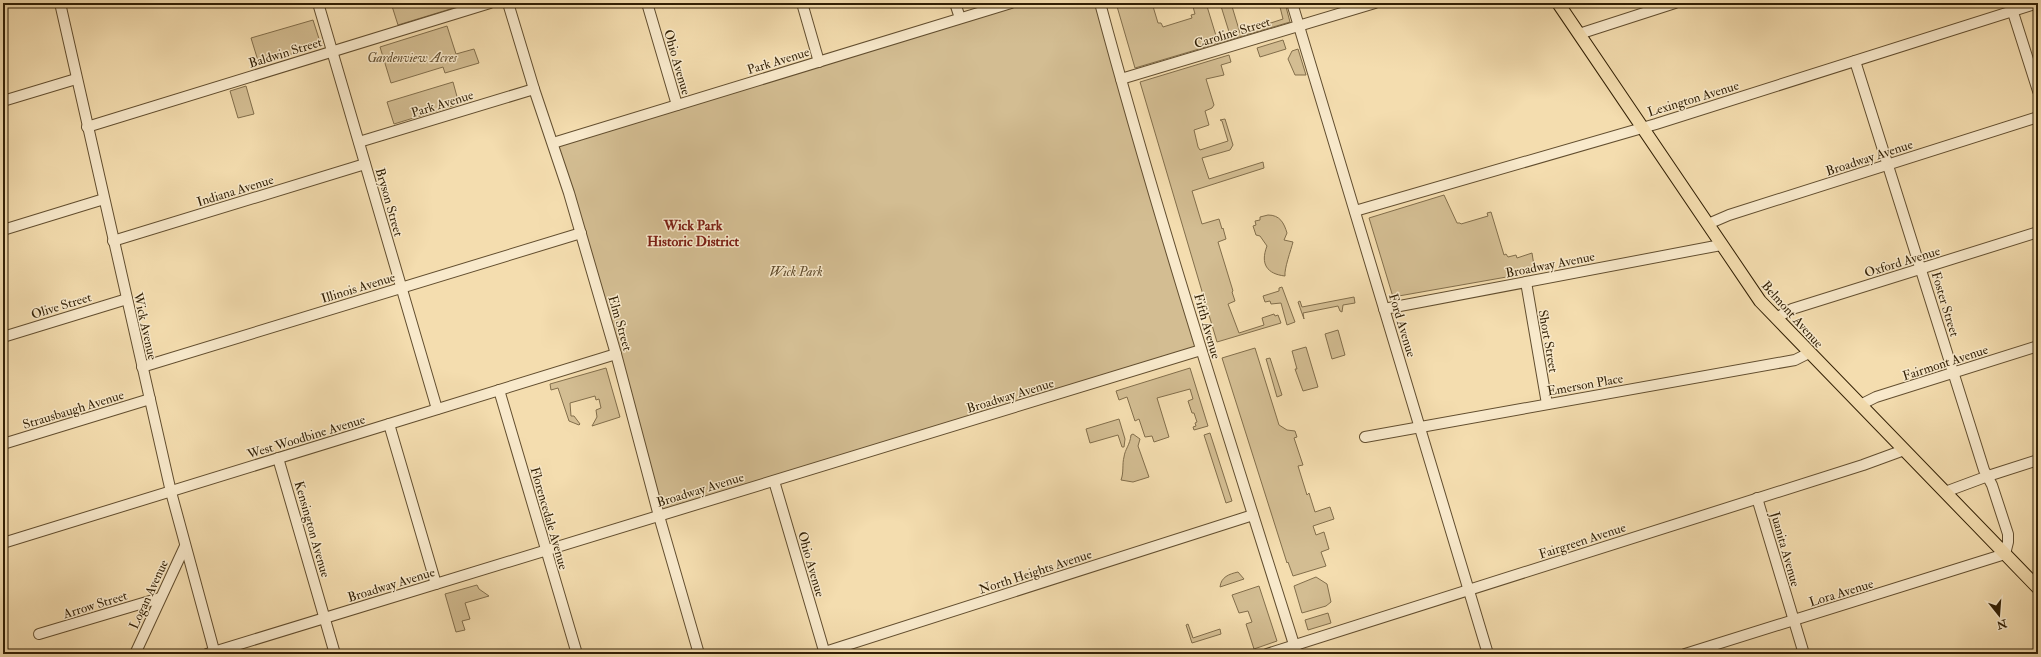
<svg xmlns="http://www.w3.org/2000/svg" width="2041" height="657" font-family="'IM FELL Double Pica',serif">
<rect width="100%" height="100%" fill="#f4ddaf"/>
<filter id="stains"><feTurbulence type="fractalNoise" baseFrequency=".005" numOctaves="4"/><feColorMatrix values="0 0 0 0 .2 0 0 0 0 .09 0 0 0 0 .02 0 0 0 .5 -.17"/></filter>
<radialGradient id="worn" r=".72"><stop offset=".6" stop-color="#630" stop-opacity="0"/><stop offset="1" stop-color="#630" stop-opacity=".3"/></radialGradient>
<g fill="#d3bd92" stroke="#826e4b">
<path d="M 391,3 L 459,3 L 460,6 L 398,25 Z"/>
<path d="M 1011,3 L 1100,3 L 1201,350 L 659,516 L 553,143 Z"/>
<path d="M 1116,3 L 1152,3 L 1158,23 L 1161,23 L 1163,27 L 1192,18 L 1191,15 L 1195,14 L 1192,3 L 1206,3 L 1217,39 L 1230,35 L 1220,3 L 1231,3 L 1240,33 L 1283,19 L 1279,3 L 1285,3 L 1290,22 L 1135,68 Z"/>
<path d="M 313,20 L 321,45 L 259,64 L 251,38 Z"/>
<path d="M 447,26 L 456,54 L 474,49 L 479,63 L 445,73 L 443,67 L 391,83 L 380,47 Z"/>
<path d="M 1283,40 L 1286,49 L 1260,57 L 1257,48 Z"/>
<path d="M 1298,49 L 1306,75 L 1295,75 L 1288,59 L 1292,51 Z"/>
<path d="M 1229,55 L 1231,62 L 1221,65 L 1224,75 L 1206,79 L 1214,105 L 1212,108 L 1205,111 L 1209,125 L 1194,130 L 1198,147 L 1200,150 L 1228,141 L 1222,121 L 1220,120 L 1225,119 L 1233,145 L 1230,150 L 1202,158 L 1209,179 L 1263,162 L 1264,168 L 1192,191 L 1202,224 L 1219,219 L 1222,229 L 1223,228 L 1226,239 L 1218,242 L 1233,291 L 1232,292 L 1235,301 L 1228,304 L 1239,333 L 1264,325 L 1262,318 L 1274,314 L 1275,316 L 1278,315 L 1281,323 L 1217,342 L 1140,82 Z"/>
<path d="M 453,82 L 459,104 L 394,124 L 387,102 Z"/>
<path d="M 246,86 L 254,114 L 238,118 L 230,91 Z"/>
<path d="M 1444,195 L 1457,223 L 1460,223 L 1461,224 L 1488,216 L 1487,213 L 1491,212 L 1504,255 L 1506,254 L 1508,257 L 1516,255 L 1517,258 L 1532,253 L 1535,272 L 1393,297 L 1369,218 Z"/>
<path d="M 1268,215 C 1280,215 1284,223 1287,233 L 1284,240 L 1293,242 C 1291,250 1284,269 1285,276 C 1267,274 1260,264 1267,246 L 1260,236 L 1256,235 L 1253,226 L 1256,225 L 1255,221 L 1260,220 L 1260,217 Z"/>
<path d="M 1282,287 L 1295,322 L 1287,325 L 1281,303 L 1271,304 L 1270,301 L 1265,302 L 1263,296 L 1279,291 L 1279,288 Z"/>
<path d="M 1354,297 L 1355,303 L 1343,305 L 1342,312 L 1340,311 L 1338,306 L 1303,313 L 1304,319 L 1298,302 L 1300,301 L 1302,307 Z"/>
<path d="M 1338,330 L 1345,355 L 1332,359 L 1325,334 Z"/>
<path d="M 1306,347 L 1318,387 L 1303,391 L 1295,369 L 1297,369 L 1292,351 Z"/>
<path d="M 1255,348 L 1279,425 L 1287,430 L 1295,431 L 1297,437 L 1294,438 L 1303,465 L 1298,466 L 1307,495 L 1309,493 L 1315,512 L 1330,507 L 1334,519 L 1313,526 L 1316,535 L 1324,532 L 1329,549 L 1321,552 L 1326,566 L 1293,576 L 1288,562 L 1287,563 L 1222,358 Z"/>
<path d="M 1270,358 L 1282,395 L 1277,397 L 1267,362 L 1266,359 Z"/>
<path d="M 606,368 L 620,417 L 592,426 L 597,417 L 596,410 L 601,408 L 599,399 L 596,400 L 595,396 L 570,403 L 571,416 L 574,416 L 580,424 L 579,425 L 569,421 L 558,388 L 551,390 L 550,384 Z"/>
<path d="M 1190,368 L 1208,426 L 1194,430 L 1193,427 L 1196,426 L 1195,423 L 1197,422 L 1194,413 L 1192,413 L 1188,401 L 1193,399 L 1190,389 L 1157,398 L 1169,437 L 1154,442 L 1152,436 L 1145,437 L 1139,419 L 1135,421 L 1127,397 L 1119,400 L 1116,391 Z"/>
<path d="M 1119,419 L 1125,439 L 1124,447 L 1122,447 L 1118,435 L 1090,443 L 1086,429 Z"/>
<path d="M 1210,433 L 1232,501 L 1226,503 L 1204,435 Z"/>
<path d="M 1133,434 L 1140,439 L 1138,446 L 1149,477 L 1133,482 L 1121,480 C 1124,472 1122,464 1124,457 C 1125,449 1130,445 1131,435 Z"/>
<path d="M 1238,572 L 1244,579 L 1220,587 C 1221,577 1229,574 1238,572 Z"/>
<path d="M 1316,577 L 1327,584 L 1331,602 L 1326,606 L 1302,613 L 1294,586 Z"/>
<path d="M 477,585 L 479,589 L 489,596 L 465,603 L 470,619 L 462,621 L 465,630 L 456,632 L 445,594 Z"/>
<path d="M 1259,586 L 1277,641 L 1254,649 L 1246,624 L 1252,622 L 1248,611 L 1239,613 L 1232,595 Z"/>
<path d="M 1328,613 L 1331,623 L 1308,630 L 1305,620 Z"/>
<path d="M 1188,624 L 1193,638 L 1220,629 L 1221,634 L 1192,643 L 1186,625 Z"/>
</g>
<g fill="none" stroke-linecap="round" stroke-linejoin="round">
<g stroke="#624e2f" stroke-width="12">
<g id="minor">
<path d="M 60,3 L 171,492 L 215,654"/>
<path d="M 318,3 L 437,409"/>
<path d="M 508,3 L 534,89 L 569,193 L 616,354 L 659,516 L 699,654"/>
<path d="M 647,3 L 677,105"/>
<path d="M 802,3 L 819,62"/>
<path d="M 955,3 L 960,18"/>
<path d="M 1100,3 C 1159,222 1229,438 1297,654"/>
<path d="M 1292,3 L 1488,654"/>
<path d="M 2010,3 L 2038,91"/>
<path d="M 1579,34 L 1675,3"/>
<path d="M 1121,79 L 1375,3"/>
<path d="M 3,101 L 76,79"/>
<path d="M 87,127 L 490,3"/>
<path d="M 359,142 L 534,89"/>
<path d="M 553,143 L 1011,3"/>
<path d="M 1355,211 L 1656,124 L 2038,3"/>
<path d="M 1708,224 L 1729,215 L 2038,117"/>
<path d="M 3,230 L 104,199"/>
<path d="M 113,241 L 365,164"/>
<path d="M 1526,282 L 1547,404"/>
<path d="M 1384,309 L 1721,245"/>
<path d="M 1776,318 L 1792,309 L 2038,232"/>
<path d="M 3,337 L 127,299"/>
<path d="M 142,367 L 581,233"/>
<path d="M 499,390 L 577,654"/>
<path d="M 1860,405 L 1876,397 L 2038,346"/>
<path d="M 389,424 L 436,584"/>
<path d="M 1365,437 L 1795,360 L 1809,353"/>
<path d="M 3,444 L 150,399"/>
<path d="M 278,458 L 335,654"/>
<path d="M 774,481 L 825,654"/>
<path d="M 1945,492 L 1988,476 L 2038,460"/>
<path d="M 1757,498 L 1804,654"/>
<path d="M 3,543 L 616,354"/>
<path d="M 39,634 L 160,598"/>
<path d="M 825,652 L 1253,515"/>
<path d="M 135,654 L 185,546"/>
<path d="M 207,654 L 1201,350"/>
<path d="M 1267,654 L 1863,465 L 1904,450"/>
<path d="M 1685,654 L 2005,554 L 2008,542 L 2008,534 L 1992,485 L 1984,470 L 1855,61"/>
</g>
</g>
<g stroke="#311f04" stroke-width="14">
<path id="major" d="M 1558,3 L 1760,301 L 2038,588"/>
</g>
<use href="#minor" stroke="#f8e9cb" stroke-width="10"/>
<use href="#major" stroke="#f4ddaf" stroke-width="12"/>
</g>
<g text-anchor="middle" stroke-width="3" stroke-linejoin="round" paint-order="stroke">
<g font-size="13" fill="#311f04" stroke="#f8e9cb">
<text transform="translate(1232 32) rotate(-17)" y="5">Caroline Street</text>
<text transform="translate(285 52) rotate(-17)" y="5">Baldwin Street</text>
<text transform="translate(778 60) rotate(-17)" y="5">Park Avenue</text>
<text transform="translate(678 62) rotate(74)" y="5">Ohio Avenue</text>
<text transform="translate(1693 98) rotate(-17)" y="5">Lexington Avenue</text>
<text transform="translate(442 103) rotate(-17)" y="5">Park Avenue</text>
<text transform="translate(1869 157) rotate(-18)" y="5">Broadway Avenue</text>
<text transform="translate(235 190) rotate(-17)" y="5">Indiana Avenue</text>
<text transform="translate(390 202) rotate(74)" y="5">Bryson Street</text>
<text transform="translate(1902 261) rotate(-17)" y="5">Oxford Avenue</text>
<text transform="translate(1550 264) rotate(-11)" y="5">Broadway Avenue</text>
<text transform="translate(358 287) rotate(-17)" y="5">Illinois Avenue</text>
<text transform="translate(1946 304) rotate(73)" y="5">Foster Street</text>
<text transform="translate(61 305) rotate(-17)" y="5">Olive Street</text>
<text transform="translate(1793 314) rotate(48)" y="5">Belmont Avenue</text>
<text transform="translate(621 323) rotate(74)" y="5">Elm Street</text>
<text transform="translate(1403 325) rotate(73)" y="5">Ford Avenue</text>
<text transform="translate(146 326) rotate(77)" y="5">Wick Avenue</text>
<text transform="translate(1208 326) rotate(74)" y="5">Fifth Avenue</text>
<text transform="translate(1549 341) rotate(80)" y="5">Short Street</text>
<text transform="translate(1945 362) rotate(-18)" y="5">Fairmont Avenue</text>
<text transform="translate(1585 384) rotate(-10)" y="5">Emerson Place</text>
<text transform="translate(1010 395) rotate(-17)" y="5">Broadway Avenue</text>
<text transform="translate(73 409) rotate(-17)" y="5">Strausbaugh Avenue</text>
<text transform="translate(306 436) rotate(-17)" y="5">West Woodbine Avenue</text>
<text transform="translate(700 489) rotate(-17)" y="5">Broadway Avenue</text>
<text transform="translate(550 518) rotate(74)" y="5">Florencedale Avenue</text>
<text transform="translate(313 529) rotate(74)" y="5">Kensington Avenue</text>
<text transform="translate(1582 540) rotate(-18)" y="5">Fairgreen Avenue</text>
<text transform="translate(1786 549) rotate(74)" y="5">Juanita Avenue</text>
<text transform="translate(812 564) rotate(74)" y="5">Ohio Avenue</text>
<text transform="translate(1035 571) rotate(-18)" y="5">North Heights Avenue</text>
<text transform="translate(391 584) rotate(-17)" y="5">Broadway Avenue</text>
<text transform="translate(1841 592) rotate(-17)" y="5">Lora Avenue</text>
<text transform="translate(148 594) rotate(-65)" y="5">Logan Avenue</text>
<text transform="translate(95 604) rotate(-17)" y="5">Arrow Street</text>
</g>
<g font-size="13" font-style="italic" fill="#624e2f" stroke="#f8e9cb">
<text x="412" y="62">Gardenview Acres</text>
<text x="796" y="276">Wick Park</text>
</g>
<g font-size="14" font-weight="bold" fill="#7a1f14" stroke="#f8e9cb">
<text x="693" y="230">Wick Park<tspan x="693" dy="16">Historic District</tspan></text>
</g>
</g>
<rect width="2041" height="657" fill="none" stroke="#f4ddaf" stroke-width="16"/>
<rect x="4" y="4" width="2033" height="649" fill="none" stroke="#311f04" stroke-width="2"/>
<rect x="8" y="8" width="2025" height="641" fill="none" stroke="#311f04"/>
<g transform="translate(1999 615) rotate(163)" stroke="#f8e9cb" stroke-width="3" paint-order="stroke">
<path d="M0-3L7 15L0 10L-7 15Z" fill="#311f04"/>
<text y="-6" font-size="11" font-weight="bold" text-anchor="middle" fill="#311f04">N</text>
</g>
<rect width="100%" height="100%" filter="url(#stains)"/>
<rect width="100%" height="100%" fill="url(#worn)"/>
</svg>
